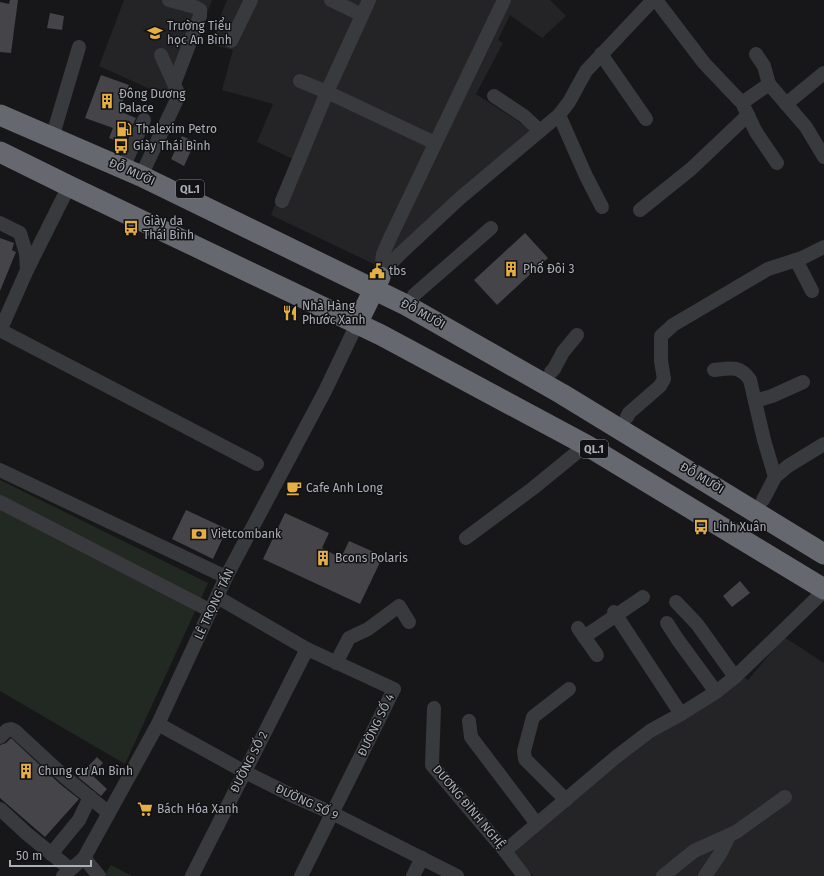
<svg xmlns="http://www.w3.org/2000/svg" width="824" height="876" font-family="'Fira Sans',sans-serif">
<rect width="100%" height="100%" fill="#171719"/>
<g fill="#242326">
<path d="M 124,0 L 212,0 L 174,100 L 99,66 Z"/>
<path d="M 227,0 L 550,0 L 566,16 L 542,38 L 510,15 L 498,40 L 503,43 L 476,94 L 536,133 L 378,266 L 271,215 L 293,159 L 257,142 L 273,104 L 222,90 L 233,50 L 209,44 Z"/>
<path d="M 784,637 L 824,663 L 824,876 L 533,876 L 514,852 L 625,753 L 739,674 L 748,680 Z"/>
</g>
<g fill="#222923">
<path d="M 0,480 L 208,583 L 125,764 L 0,691 Z"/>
<path d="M 111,865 L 132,876 L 107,876 L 105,874 Z"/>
</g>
<g fill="#454549">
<path d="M 10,0 L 18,0 L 11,53 L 0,52 L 0,2 L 9,4 Z"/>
<path d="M 50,13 L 64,16 L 62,30 L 47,28 Z"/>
<path d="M 101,75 L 129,85 L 119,111 L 136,118 L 124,144 L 109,138 L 113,128 L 85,118 Z"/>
<path d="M 182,136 L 195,142 L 184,166 L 171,159 Z"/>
<path d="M 525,233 L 548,258 L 497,305 L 474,280 Z"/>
<path d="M 0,238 L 14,243 L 12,250 L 16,252 L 0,291 Z"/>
<path d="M 186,510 L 227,529 L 213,559 L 172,539 Z"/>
<path d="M 285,513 L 329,533 L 322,548 L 341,558 L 349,541 L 383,556 L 360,604 L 263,559 Z"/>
<path d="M 740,581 L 750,593 L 732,607 L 723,596 Z"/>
<path d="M 11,738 L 60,784 L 79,799 L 45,837 L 0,798 L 0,745 L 6,743 Z"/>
<path d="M 97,757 L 103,763 L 92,775 L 107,789 L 101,796 L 78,777 Z"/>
</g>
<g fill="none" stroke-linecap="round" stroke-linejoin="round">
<g stroke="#393a3e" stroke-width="14">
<path d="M 169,0 L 195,7 L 200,10 L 200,16 L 174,84"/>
<path d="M 331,0 L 362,15"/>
<path d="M 656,0 L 704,63 L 742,103 L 769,84 L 806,127 L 824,157"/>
<path d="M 231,41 L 251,0"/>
<path d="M 601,54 L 646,119"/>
<path d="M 756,54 L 764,66 L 769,84"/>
<path d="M 300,81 L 327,92 L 435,143"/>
<path d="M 494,96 L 524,116 L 540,131"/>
<path d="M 786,104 L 824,73"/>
<path d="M 744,107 L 756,132 L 777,163"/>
<path d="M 559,115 L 586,176 L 602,207"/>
<path d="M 55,128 L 79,47"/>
<path d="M 123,168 L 144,120"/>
<path d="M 141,176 L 179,95 L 161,55"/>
<path d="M 282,201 L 327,92 L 369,0"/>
<path d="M 640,210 L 691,169 L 748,115"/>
<path d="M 0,223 L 20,233 L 26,253 L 27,270 L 0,331"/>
<path d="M 796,260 L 812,291"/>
<path d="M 27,270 L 69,186"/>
<path d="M 380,277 L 391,263 L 401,253 L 459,199 L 559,115 L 569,102 L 586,71 L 653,0"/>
<path d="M 380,277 L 383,254 L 390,238 L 504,0"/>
<path d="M 414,295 L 491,228"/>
<path d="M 0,330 L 257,464"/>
<path d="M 714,370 C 730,368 740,365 750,380 L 764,440 L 775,477"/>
<path d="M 551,372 L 554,369 L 563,352 L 577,335"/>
<path d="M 755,401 L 772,396 L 803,382"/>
<path d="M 627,417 L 629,413 L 660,386 L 664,379 L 661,361 L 661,336 L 673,325 L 768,269 L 802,258 L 824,247"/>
<path d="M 0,470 L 226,577"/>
<path d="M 763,500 L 775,477 L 788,466 L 824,444"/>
<path d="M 0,502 L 211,611"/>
<path d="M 466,538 L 532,489 L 586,445"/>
<path d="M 217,597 L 307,649 L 394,689 L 301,876"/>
<path d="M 676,602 L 697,624 L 735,677"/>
<path d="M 614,612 L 681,714"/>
<path d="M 667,623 L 678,640 L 716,692"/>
<path d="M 578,628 L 597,655"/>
<path d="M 584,637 L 643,597"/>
<path d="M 336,663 L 349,638 L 368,629 L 399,606 L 409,622"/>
<path d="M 434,708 L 432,765 L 505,851 L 524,876"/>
<path d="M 469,721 L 471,737 L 537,824"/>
<path d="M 158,724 L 245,772 L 291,795 L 332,813 L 457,876"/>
<path d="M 0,737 L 7,730 L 11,729 L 15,731 L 66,778 L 109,813"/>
<path d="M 566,800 L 525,759 L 524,751 L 533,717 L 569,689"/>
<path d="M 0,809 L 26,833 L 70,869"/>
<path d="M 505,851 L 616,757 L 650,731 L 681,714 L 716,692 L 735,677 L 824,591"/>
<path d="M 51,854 L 79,820 L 90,797"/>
<path d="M 84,858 L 99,876"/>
<path d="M 63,876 L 84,858 L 158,724 L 226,577 L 325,391 L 357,324"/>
<path d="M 192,876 L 307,649"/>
<path d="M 413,876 L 422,858"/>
<path d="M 663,876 L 694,851 L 736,832 L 785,797"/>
<path d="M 705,876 L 720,854 L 729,836"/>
</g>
<g stroke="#65686f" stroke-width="21">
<path d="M 0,115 L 141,176 L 404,304 L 562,394 L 824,554"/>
<path d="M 0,152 L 69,186 L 381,335 L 586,445 L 824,589"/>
<path d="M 357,324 L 380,277"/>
</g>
</g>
<defs>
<g id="school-bare" transform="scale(1.2)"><path d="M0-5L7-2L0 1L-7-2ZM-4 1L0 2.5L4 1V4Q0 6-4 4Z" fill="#e5af44" stroke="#121214" stroke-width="2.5" paint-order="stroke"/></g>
<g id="building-bare" transform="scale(1.2)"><path d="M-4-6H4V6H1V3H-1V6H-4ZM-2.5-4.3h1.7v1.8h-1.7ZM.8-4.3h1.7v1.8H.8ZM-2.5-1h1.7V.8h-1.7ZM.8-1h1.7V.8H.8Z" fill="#e5af44" stroke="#121214" stroke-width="2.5" paint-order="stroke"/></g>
<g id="fuel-bare" transform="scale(1.2)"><path d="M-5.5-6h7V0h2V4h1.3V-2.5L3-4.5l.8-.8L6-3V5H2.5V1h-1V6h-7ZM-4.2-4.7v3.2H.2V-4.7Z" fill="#e5af44" stroke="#121214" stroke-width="2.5" paint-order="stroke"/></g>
<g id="bus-bare" transform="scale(1.2)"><path d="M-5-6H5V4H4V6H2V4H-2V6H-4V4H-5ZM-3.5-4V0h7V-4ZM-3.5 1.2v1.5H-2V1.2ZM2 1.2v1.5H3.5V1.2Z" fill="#e5af44" stroke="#121214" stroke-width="2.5" paint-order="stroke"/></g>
<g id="civic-bare" transform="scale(1.2)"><path d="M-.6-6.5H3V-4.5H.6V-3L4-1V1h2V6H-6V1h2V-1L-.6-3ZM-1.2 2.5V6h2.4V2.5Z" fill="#e5af44" stroke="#121214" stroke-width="2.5" paint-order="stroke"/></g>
<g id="restaurant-bare" transform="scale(1.2)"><path d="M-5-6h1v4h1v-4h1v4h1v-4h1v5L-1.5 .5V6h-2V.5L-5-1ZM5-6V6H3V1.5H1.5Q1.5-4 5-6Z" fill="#e5af44" stroke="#121214" stroke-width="2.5" paint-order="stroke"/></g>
<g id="cafe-bare" transform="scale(1.2)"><path d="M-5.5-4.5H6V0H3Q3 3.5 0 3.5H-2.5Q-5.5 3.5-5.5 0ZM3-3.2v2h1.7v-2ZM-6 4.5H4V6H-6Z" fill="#e5af44" stroke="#121214" stroke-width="2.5" paint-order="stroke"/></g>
<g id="bank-bare" transform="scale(1.2)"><path d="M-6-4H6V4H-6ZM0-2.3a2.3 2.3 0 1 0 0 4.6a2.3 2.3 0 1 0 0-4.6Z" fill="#e5af44" stroke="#121214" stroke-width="2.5" paint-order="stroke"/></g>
<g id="supermarket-bare" transform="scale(1.2)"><path d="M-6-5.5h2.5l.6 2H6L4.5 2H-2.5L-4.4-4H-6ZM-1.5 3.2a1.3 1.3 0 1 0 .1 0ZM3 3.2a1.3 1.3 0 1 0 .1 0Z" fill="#e5af44" stroke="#121214" stroke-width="2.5" paint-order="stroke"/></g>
</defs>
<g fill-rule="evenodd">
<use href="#school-bare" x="155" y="33"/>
<use href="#building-bare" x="107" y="101"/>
<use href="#fuel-bare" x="124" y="129"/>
<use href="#bus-bare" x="121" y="146"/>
<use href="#bus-bare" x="131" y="228"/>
<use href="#building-bare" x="511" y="269"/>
<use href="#civic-bare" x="377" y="271"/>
<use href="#restaurant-bare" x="290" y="313"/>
<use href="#cafe-bare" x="294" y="488"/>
<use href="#bus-bare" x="701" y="527"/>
<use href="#bank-bare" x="199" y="534"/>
<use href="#building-bare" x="323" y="558"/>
<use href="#building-bare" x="26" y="771"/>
<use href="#supermarket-bare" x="145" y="809"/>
</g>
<g text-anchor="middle" stroke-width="3" stroke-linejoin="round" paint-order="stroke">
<g fill="#121214" stroke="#7d8087" stroke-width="1">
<rect x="176" y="180" width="28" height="18" rx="3"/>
<rect x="580" y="440" width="28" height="18" rx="3"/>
</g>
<g font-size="11" font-weight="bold" fill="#abafb8">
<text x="190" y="193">QL.1</text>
<text x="594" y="453">QL.1</text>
</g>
<g font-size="12" fill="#abafb8" stroke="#121214" text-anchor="start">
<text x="167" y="30">Trường Tiểu<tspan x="167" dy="14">học An Bình</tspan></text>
<text x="119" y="98">Đông Dương<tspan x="119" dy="14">Palace</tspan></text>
<text x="136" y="133">Thalexim Petro</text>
<text x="133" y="150">Giày Thái Bình</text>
<text x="143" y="225">Giày da<tspan x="143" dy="14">Thái Bình</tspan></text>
<text x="523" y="273">Phố Đôi 3</text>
<text x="389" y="275">tbs</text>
<text x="302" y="310">Nhà Hàng<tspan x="302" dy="14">Phước Xanh</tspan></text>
<text x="306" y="492">Cafe Anh Long</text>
<text x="713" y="531">Linh Xuân</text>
<text x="211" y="538">Vietcombank</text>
<text x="335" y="562">Bcons Polaris</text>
<text x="38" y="775">Chung cư An Bình</text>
<text x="157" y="813">Bách Hóa Xanh</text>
</g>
<g font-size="12" fill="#abafb8" stroke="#121214">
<text transform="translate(132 172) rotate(24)" y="4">ĐỖ MƯỜI</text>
<text transform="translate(423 314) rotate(29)" y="4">ĐỖ MƯỜI</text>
<text transform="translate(702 478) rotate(31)" y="4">ĐỖ MƯỜI</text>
<text transform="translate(214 604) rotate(-65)" y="4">LÊ TRỌNG TẤN</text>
<text transform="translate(376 725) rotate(-64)" y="4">ĐƯỜNG SỐ 4</text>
<text transform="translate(249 762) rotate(-63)" y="4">ĐƯỜNG SỐ 2</text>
<text transform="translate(307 802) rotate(25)" y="4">ĐƯỜNG SỐ 9</text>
<text transform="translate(469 807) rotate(50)" y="4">DƯƠNG ĐÌNH NGHỆ</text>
</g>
</g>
<path d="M10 860v6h81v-6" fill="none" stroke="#abafb8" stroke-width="2"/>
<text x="16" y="860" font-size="12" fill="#abafb8" stroke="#121214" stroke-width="3" paint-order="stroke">50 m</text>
</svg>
